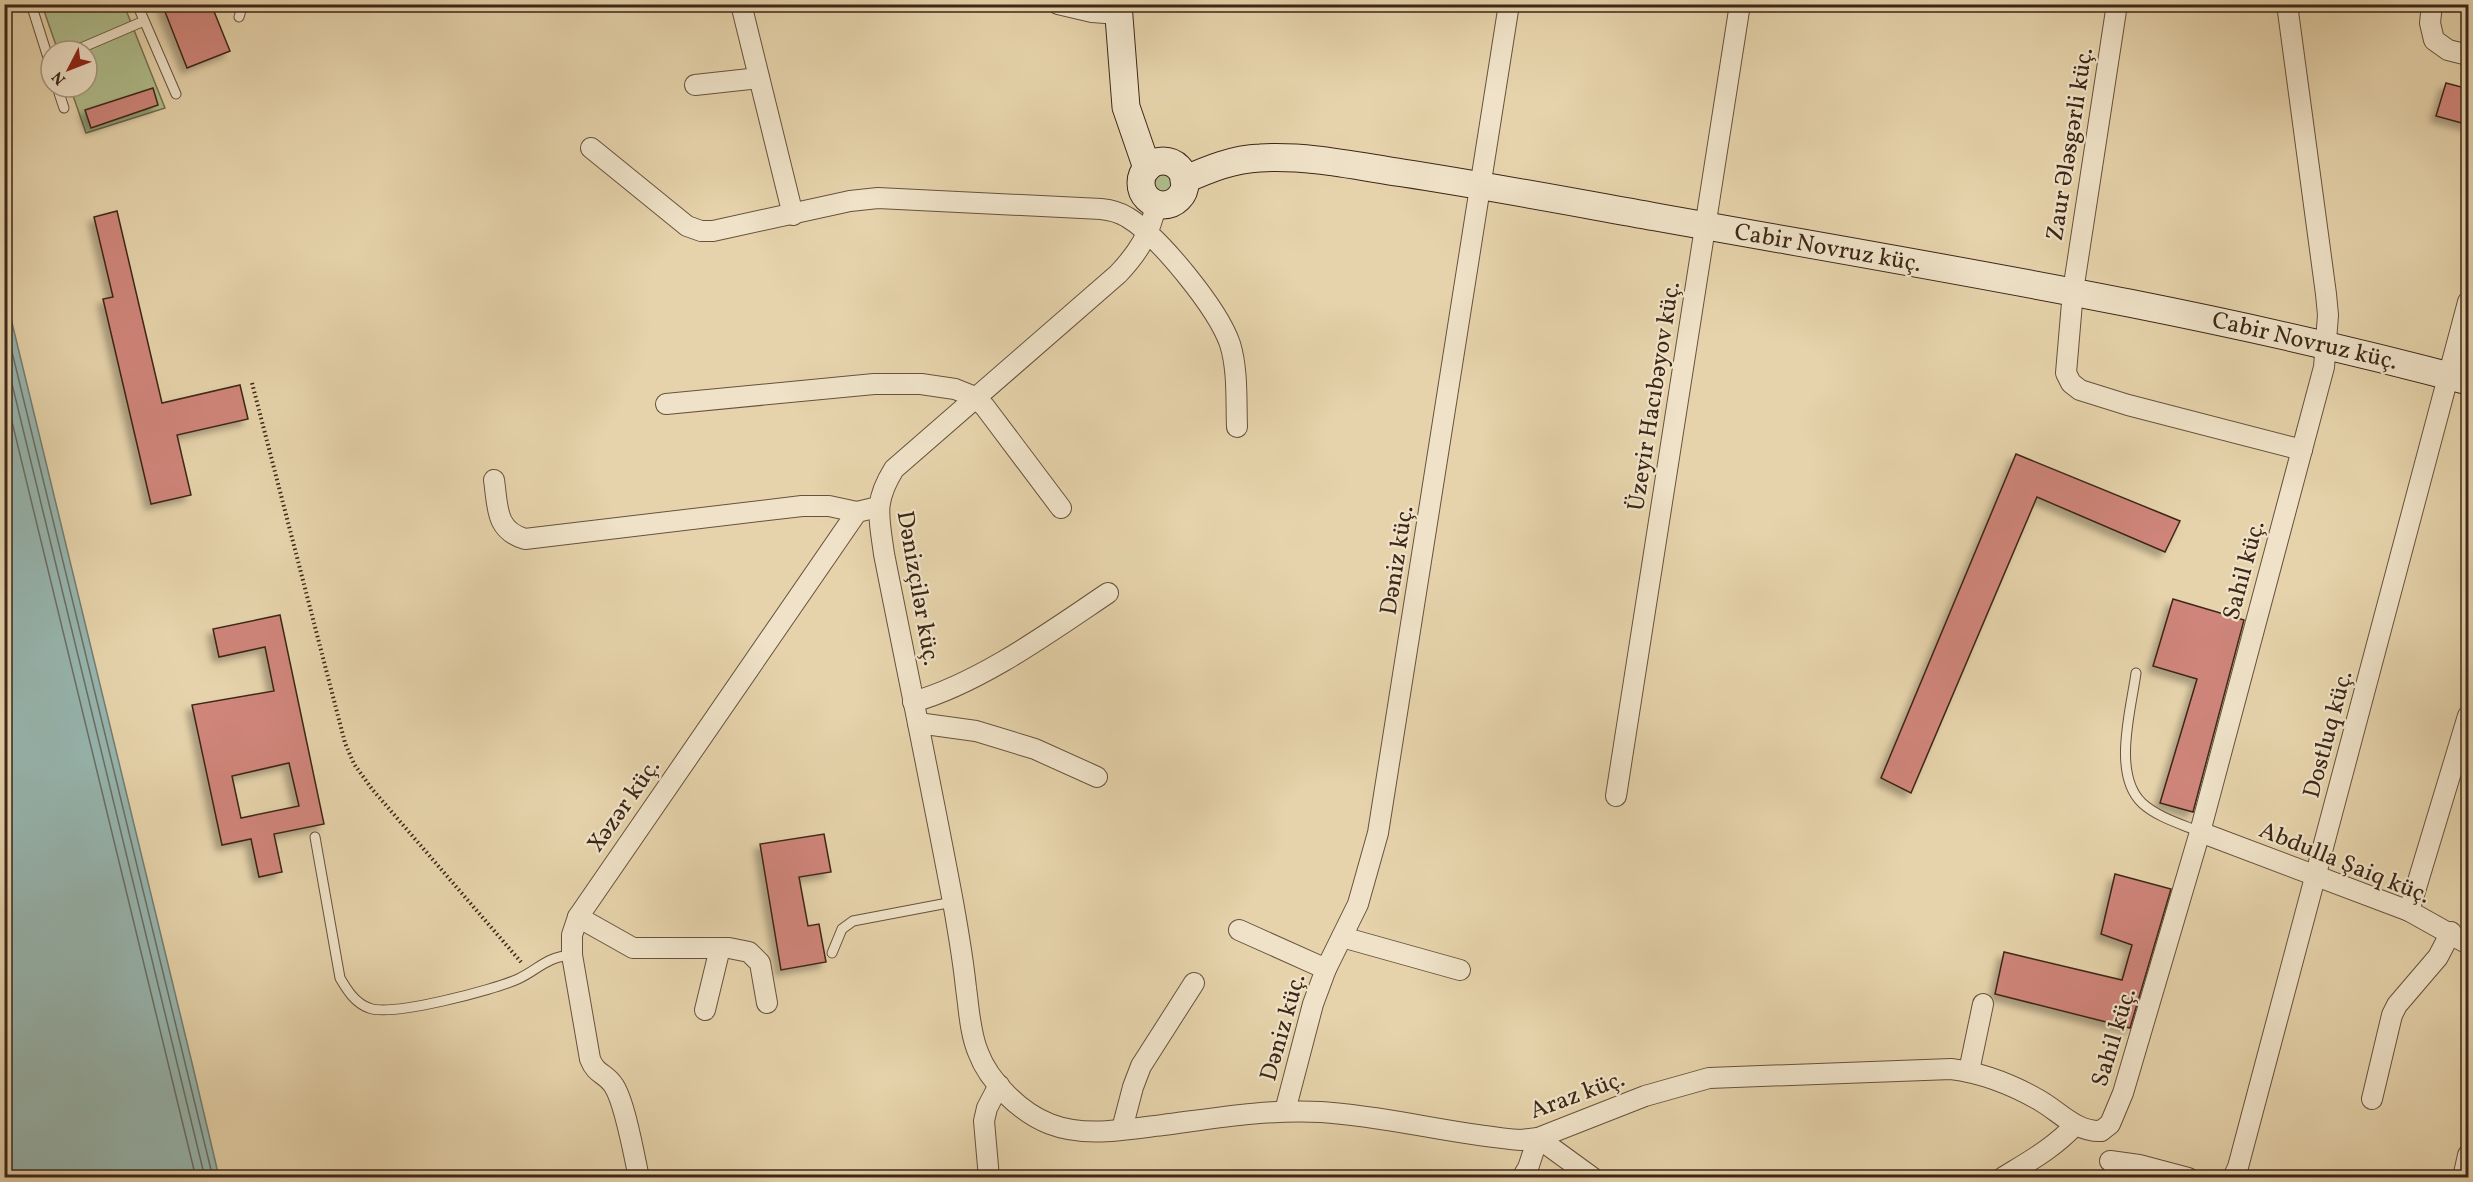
<svg xmlns="http://www.w3.org/2000/svg" width="2473" height="1182" font-family="Vollkorn,serif">
<defs>
<filter id="shadow"><feDropShadow dx="-5.5" dy="5.5" stdDeviation="3" flood-color="#0004"/></filter>
</defs>
<rect width="100%" height="100%" fill="#e6d3ab"/>
<filter id="stains"><feTurbulence type="fractalNoise" baseFrequency=".00333" numOctaves="4"/><feColorMatrix values="0 0 0 0 .2 0 0 0 0 .09 0 0 0 0 .02 0 0 0 .5 -.17"/></filter>
<radialGradient id="worn" r=".72"><stop offset=".6" stop-color="#630" stop-opacity="0"/><stop offset="1" stop-color="#630" stop-opacity=".3"/></radialGradient>
<g fill="#b0be8d" stroke="#767252" stroke-width="1.5">
<path d="M 42,5 L 124,5 L 165,108 L 86,133 L 70,87 L 87,87 L 87,51 L 58,51 Z"/>
<circle cx="1163" cy="183" r="11"/>
</g>
<path fill="#97b6b0" stroke="#737d73" stroke-width="1.5" d="M 5,294 L 192,1063 L 219,1177 L 5,1177 Z"/>
<g fill="none" stroke-linecap="round" stroke-linejoin="round">
<g stroke="#6a6e64" stroke-width="1.5">
<path d="M 4,319 L 213,1178"/>
<path d="M 4,351 L 205,1178"/>
<path d="M 4,389 L 196,1178"/>
</g>
</g>
<g fill="#cf857a" stroke="#3d2718" stroke-width="1.5" fill-rule="evenodd" filter="url(#shadow)">
<path d="M 162,4 L 211,4 L 230,51 L 187,68 Z"/>
<path d="M 2446,83 L 2469,89 L 2469,125 L 2436,116 Z"/>
<path d="M 153,88 L 158,105 L 91,128 L 85,110 Z"/>
<path d="M 117,211 L 162,403 L 240,385 L 248,419 L 177,435 L 191,495 L 151,504 L 103,299 L 113,297 L 94,217 Z"/>
<path d="M 2016,454 L 2180,521 L 2165,552 L 2037,497 L 1911,793 L 1881,778 Z"/>
<path d="M 2173,599 L 2244,620 L 2193,812 L 2160,803 L 2197,679 L 2153,666 Z"/>
<path d="M 280,615 L 324,824 L 274,834 L 282,872 L 259,877 L 251,839 L 222,845 L 192,705 L 274,691 L 265,647 L 219,657 L 213,629 ZM 289,763 L 299,806 L 241,818 L 232,776 Z"/>
<path d="M 824,834 L 831,872 L 799,877 L 808,926 L 819,924 L 826,962 L 781,970 L 760,844 Z"/>
<path d="M 2115,874 L 2171,889 L 2130,1028 L 1995,994 L 2004,952 L 2122,980 L 2132,945 L 2101,934 Z"/>
</g>
<g fill="none" stroke-linecap="round" stroke-linejoin="round">
<g stroke="#67523d" stroke-width="11">
<g id="service">
<path d="M 31,4 L 51,67"/>
<path d="M 137,4 L 176,94"/>
<path d="M 239,17 L 243,4"/>
<path d="M 81,48 L 144,21"/>
<path d="M 57,87 L 64,108"/>
<path d="M 2136,673 C 2131,710 2112,774 2142,803 C 2157,817 2181,824 2200,832"/>
<path d="M 315,837 L 340,978 C 347,990 355,1003 369,1008 C 391,1017 494,990 518,979 C 539,969 546,957 572,955"/>
<path d="M 832,953 L 842,929 L 853,921 L 953,902"/>
</g>
</g>
<g stroke="#67523d" stroke-width="22">
<g id="minor">
<path d="M 741,4 L 793,215"/>
<path d="M 1058,4 L 1092,12 L 1119,14"/>
<path d="M 2117,4 L 2073,291 L 2066,373 L 2071,383 L 2080,390 L 2128,405 L 2302,450"/>
<path d="M 2432,4 L 2430,23 L 2434,40 L 2448,50 L 2468,55"/>
<path d="M 695,85 L 759,78"/>
<path d="M 591,148 L 687,226 L 701,231 L 713,231 L 850,201 L 878,198 L 1101,209 C 1110,210 1119,212 1127,217 C 1159,236 1218,309 1230,344 C 1238,370 1236,400 1237,427"/>
<path d="M 1156,204 C 1151,233 1137,254 1118,274 L 894,469 C 873,503 879,516 884,554 C 907,670 931,785 953,902 C 958,930 963,959 966,988 C 969,1009 970,1033 978,1052 C 989,1082 1021,1113 1050,1124 C 1086,1138 1127,1129 1163,1125 C 1216,1118 1268,1109 1321,1112 C 1388,1116 1454,1135 1521,1140 L 1538,1138 L 1645,1096 L 1709,1078 L 1951,1069 C 1983,1073 2011,1084 2039,1100 C 2060,1112 2076,1132 2101,1131"/>
<path d="M 666,404 L 874,384 L 921,384 L 955,389 L 975,397 L 985,407 L 1061,508"/>
<path d="M 494,480 C 498,507 495,530 525,539 L 802,506 L 829,506 L 857,512"/>
<path d="M 913,702 C 980,683 1050,632 1108,593"/>
<path d="M 918,723 L 976,731 L 1035,749 L 1097,777"/>
<path d="M 1616,796 L 1740,4"/>
<path d="M 2200,832 L 2409,911 L 2468,944"/>
<path d="M 2409,911 L 2468,716"/>
<path d="M 578,917 L 633,948 L 729,948 L 749,952 L 760,963 L 767,1003"/>
<path d="M 1239,930 L 1326,969"/>
<path d="M 1342,937 L 1460,970"/>
<path d="M 705,1010 L 720,948"/>
<path d="M 1969,1071 L 1983,1004"/>
<path d="M 2372,1099 L 2392,1015 L 2397,1005 L 2438,957 L 2451,932"/>
<path d="M 1285,1111 L 1313,1004 L 1326,969 L 1358,904 L 1378,833 L 1509,4"/>
<path d="M 1122,1129 L 1133,1087 L 1141,1066 L 1194,983"/>
<path d="M 2101,1131 L 2110,1124 L 2123,1093 L 2200,832 L 2324,367 L 2328,315 L 2326,294 L 2287,4"/>
<path d="M 2110,1161 L 2139,1165 L 2188,1178"/>
<path d="M 639,1178 C 634,1155 625,1103 614,1086 C 606,1073 596,1075 590,1059 L 572,955 L 572,935 L 578,917 L 857,512 L 878,507"/>
<path d="M 989,1178 L 984,1121 L 987,1108 L 999,1085"/>
<path d="M 1522,1178 L 1528,1168 L 1538,1138 L 1593,1178"/>
<path d="M 2002,1178 C 2028,1162 2054,1148 2075,1125"/>
<path d="M 2233,1178 L 2238,1167 L 2468,302"/>
<path d="M 2463,1178 L 2468,1155"/>
</g>
</g>
<g stroke="#3d2718" stroke-width="29">
<g id="secondary">
<path d="M 1118,4 L 1126,107 L 1147,168"/>
<circle cx="1163" cy="183" r="22"/>
<path d="M 1184,180 C 1209,169 1233,159 1260,158 C 1308,155 1356,166 1403,173 C 1488,186 1572,202 1656,217 C 1929,266 2200,309 2468,381"/>
</g>
</g>
<path stroke="#3d2718" stroke-width="4" stroke-dasharray="1.5 3" stroke-linecap="butt" d="M 252,383 L 345,743 L 354,764 L 372,789 L 521,962"/>
<use href="#service" stroke="#efe2c8" stroke-width="9"/>
<use href="#minor" stroke="#efe2c8" stroke-width="20"/>
<use href="#secondary" stroke="#efe2c8" stroke-width="27"/>
</g>
<g text-anchor="middle" stroke-width="4.5" stroke-linejoin="round" paint-order="stroke">
<g font-size="24" fill="#3d2718" stroke="#efe2c8">
<text transform="translate(2069 144) rotate(-81)" y="8">Zaur Ələsgərli küç.</text>
<text transform="translate(1828 247) rotate(10)" y="8">Cabir Novruz küç.</text>
<text transform="translate(2305 340) rotate(13)" y="8">Cabir Novruz küç.</text>
<text transform="translate(1653 396) rotate(-81)" y="8">Üzeyir Hacıbəyov küç.</text>
<text transform="translate(1396 560) rotate(-81)" y="8">Dәniz küç.</text>
<text transform="translate(2243 570) rotate(-75)" y="8">Sahil küç.</text>
<text transform="translate(919 588) rotate(80)" y="8">Dәnizçilәr küç.</text>
<text transform="translate(2327 734) rotate(-75)" y="8">Dostluq küç.</text>
<text transform="translate(623 805) rotate(-55)" y="8">Xəzər küç.</text>
<text transform="translate(2345 862) rotate(22)" y="8">Abdulla Şaiq küç.</text>
<text transform="translate(1282 1027) rotate(-74)" y="8">Dәniz küç.</text>
<text transform="translate(2113 1037) rotate(-73)" y="8">Sahil küç.</text>
<text transform="translate(1577 1094) rotate(-20)" y="8">Araz küç.</text>
</g>
</g>
<rect width="2473" height="1182" fill="none" stroke="#e6d3ab" stroke-width="24"/>
<rect x="6" y="6" width="2461" height="1170" fill="none" stroke="#3d2718" stroke-width="3"/>
<rect x="12" y="12" width="2449" height="1158" fill="none" stroke="#3d2718" stroke-width="1.5"/>
<g transform="translate(69 69) rotate(228)"><circle r="28" fill="#efe2c8" stroke="#a89782" stroke-width="1.5"/>
<path d="M0-4.5L10 22L0 15L-10 22Z" fill="#8f2418"/>
<text y="-9" font-size="16" font-weight="bold" text-anchor="middle" fill="#3d2718">N</text>
</g>
<rect width="100%" height="100%" filter="url(#stains)"/>
<rect width="100%" height="100%" fill="url(#worn)"/>
</svg>
